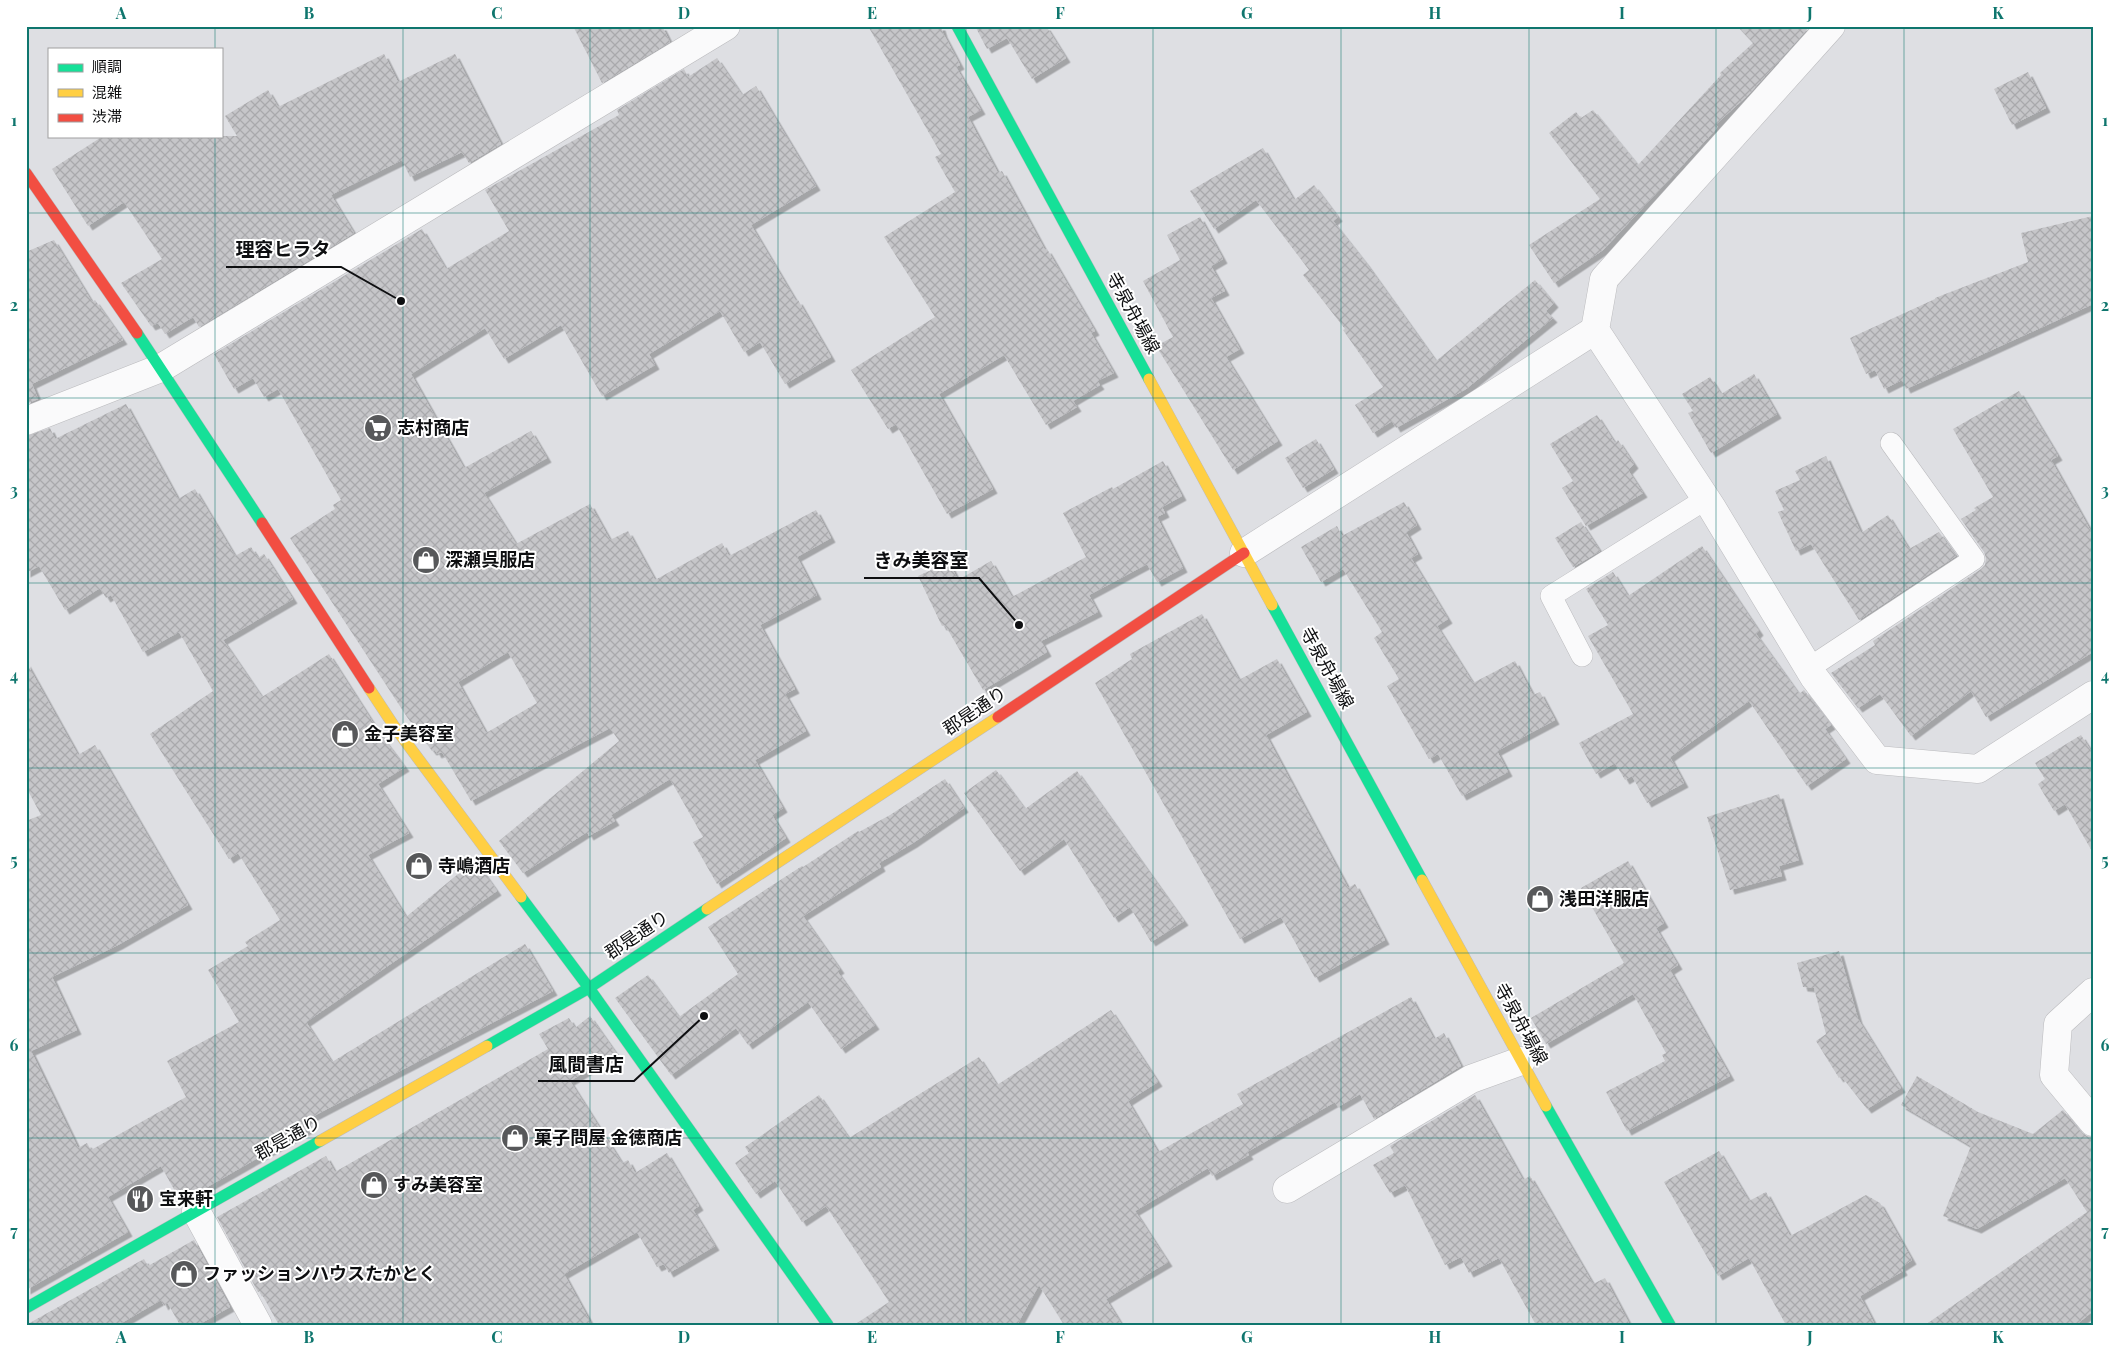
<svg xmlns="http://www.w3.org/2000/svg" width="2119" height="1351" font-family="'Playfair Display','Noto Sans JP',serif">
<defs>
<pattern id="building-cross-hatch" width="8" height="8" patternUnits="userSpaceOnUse" patternTransform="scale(1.25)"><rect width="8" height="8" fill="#c6c6c9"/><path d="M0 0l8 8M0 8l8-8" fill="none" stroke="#a9a9ac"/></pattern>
<filter id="shadow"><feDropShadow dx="4.5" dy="4.5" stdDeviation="0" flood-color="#0004"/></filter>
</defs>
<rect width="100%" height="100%" fill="#dedfe3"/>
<g fill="url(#building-cross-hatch)" fill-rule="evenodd" filter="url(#shadow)">
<path d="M 573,26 L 662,26 L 670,42 L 602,83 Z"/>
<path d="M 868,26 L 941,26 L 943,33 L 960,65 L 956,67 L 981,110 L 968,117 L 998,173 L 1002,171 L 1045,250 L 1047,249 L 1095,331 L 1091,333 L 1114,373 L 1097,381 L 1100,385 L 1073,401 L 1077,407 L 1046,425 L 1004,355 L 939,394 L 993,489 L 947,514 L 896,424 L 888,429 L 851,370 L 935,317 L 884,237 L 955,192 L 935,157 L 941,154 Z"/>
<path d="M 975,26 L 1046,26 L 1066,58 L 1032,79 L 1007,38 L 987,49 Z"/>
<path d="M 1737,26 L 1810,26 L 1748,95 L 1715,125 L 1718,127 L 1603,250 L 1554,283 L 1529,245 L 1600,199 L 1549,133 L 1576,112 L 1581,118 L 1593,110 L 1638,165 L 1721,75 L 1720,73 L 1753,43 Z"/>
<path d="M 384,54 L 398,82 L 455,54 L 501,144 L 469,163 L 462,152 L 410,177 L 402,160 L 331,195 L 354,233 L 199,327 L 193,317 L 165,334 L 158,323 L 151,326 L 121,283 L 162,259 L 124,202 L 88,226 L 52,169 L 103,136 L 237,136 L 225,116 L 268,90 L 278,107 Z"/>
<path d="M 717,58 L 742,95 L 756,86 L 816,186 L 751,225 L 796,301 L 798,300 L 831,357 L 785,384 L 760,342 L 744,352 L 720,311 L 649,354 L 655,365 L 602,396 L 561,325 L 504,359 L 485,328 L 411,374 L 464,468 L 531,431 L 547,458 L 484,493 L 516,544 L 590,504 L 610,540 L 628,531 L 655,580 L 722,543 L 729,556 L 816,510 L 831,538 L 797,557 L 817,595 L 760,625 L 795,689 L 785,694 L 806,731 L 755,760 L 783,808 L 772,815 L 786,838 L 717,884 L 693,842 L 703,837 L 670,779 L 611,815 L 615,821 L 589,836 L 587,832 L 523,873 L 499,841 L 619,741 L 610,728 L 471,801 L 442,752 L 437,754 L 435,750 L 432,751 L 407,717 L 290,538 L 335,509 L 333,505 L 341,500 L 278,389 L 264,397 L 253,378 L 234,389 L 214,354 L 422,229 L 446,269 L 509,231 L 485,190 L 619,115 L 617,110 L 684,69 L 688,77 ZM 508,652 L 537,703 L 486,733 L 458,682 Z"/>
<path d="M 2028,72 L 2046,108 L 2012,125 L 1994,89 Z"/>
<path d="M 1263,148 L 1294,200 L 1314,185 L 1338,217 L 1333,221 L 1366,263 L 1436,361 L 1535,280 L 1554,303 L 1546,311 L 1553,318 L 1466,389 L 1396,428 L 1392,421 L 1373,433 L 1355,405 L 1383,387 L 1343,330 L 1345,329 L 1303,275 L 1309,270 L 1256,200 L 1214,229 L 1190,191 Z"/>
<path d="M 2093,216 L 2093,304 L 1906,389 L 1902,380 L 1884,389 L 1875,370 L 1866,374 L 1850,338 L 1935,299 L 1935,298 L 2028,262 L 2021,233 Z"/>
<path d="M 1200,217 L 1223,259 L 1211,266 L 1225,291 L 1211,298 L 1240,349 L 1226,357 L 1278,441 L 1233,470 L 1156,346 L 1173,337 L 1143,281 L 1180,260 L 1167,235 Z"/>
<path d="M 54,240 L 92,302 L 95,300 L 123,340 L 32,384 L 38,399 L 26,404 L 26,252 Z"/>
<path d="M 1754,374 L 1777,414 L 1711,453 L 1688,413 L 1693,411 L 1682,394 L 1710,377 L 1721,394 Z"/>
<path d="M 2019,391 L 2058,456 L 2051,460 L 2093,535 L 2093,652 L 1986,717 L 1971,691 L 1911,736 L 1880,694 L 1858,708 L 1831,673 L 1875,645 L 1873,641 L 1981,569 L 1985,565 L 1986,558 L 1984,552 L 1961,519 L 1976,510 L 1974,508 L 1993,497 L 1953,429 Z"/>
<path d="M 126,404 L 178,499 L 195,489 L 235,556 L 251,547 L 258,558 L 264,554 L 293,599 L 223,640 L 262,697 L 329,654 L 381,735 L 405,767 L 378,784 L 409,833 L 368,855 L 406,917 L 475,860 L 497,891 L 306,1022 L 332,1062 L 525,944 L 553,991 L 306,1120 L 310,1128 L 181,1202 L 161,1166 L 108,1197 L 128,1232 L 26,1290 L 26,821 L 41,815 L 26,787 L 26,662 L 78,755 L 95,745 L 188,905 L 118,945 L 52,977 L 77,1030 L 31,1051 L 78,1148 L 87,1143 L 91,1150 L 186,1097 L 167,1061 L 239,1022 L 208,970 L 248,946 L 245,942 L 280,920 L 238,853 L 229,859 L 150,734 L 213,691 L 179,632 L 143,652 L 111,595 L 106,598 L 100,588 L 65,610 L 39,566 L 26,573 L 26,436 L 50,428 L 55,439 Z"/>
<path d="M 1597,415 L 1615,443 L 1618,440 L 1634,464 L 1628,470 L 1643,493 L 1586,526 L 1562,488 L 1573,481 L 1550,444 Z"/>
<path d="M 1316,439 L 1334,469 L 1303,488 L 1285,458 Z"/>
<path d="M 1826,456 L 1861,533 L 1888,515 L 1909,549 L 1939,532 L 1956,556 L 1859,620 L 1811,544 L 1796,551 L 1778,512 L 1784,510 L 1775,491 L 1800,480 L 1795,471 Z"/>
<path d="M 1163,461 L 1182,496 L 1162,507 L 1165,513 L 1157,517 L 1183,568 L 1157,582 L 1147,564 L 1089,595 L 1098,612 L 1041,641 L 1047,652 L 983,690 L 945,625 L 942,626 L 918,576 L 949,562 L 958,580 L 991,561 L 1012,597 L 1086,557 L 1063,513 L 1112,487 L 1113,489 Z"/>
<path d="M 1404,502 L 1417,525 L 1406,532 L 1418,554 L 1411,558 L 1448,619 L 1437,626 L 1473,683 L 1515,661 L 1533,695 L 1540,692 L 1555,720 L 1497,751 L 1508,772 L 1462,796 L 1438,754 L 1429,759 L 1387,686 L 1399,679 L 1374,638 L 1382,632 L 1343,569 L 1321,582 L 1301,547 L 1337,526 L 1342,536 Z"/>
<path d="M 1581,522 L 1600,551 L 1573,567 L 1555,538 Z"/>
<path d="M 1702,546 L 1759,631 L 1756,634 L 1799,694 L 1804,690 L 1831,725 L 1825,729 L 1846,759 L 1807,786 L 1749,701 L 1670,757 L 1684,783 L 1647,803 L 1632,776 L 1625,780 L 1615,763 L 1596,774 L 1579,743 L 1633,714 L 1588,636 L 1608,625 L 1586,589 L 1613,572 L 1628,596 Z"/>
<path d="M 1202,614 L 1239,680 L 1277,659 L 1307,712 L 1266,735 L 1348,888 L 1355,884 L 1385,940 L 1315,978 L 1281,917 L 1240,939 L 1095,683 L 1132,659 L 1130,654 Z"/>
<path d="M 2081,735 L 2093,754 L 2093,853 L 2065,804 L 2054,811 L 2038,784 L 2045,779 L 2035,763 Z"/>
<path d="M 996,770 L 1025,809 L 1077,771 L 1184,921 L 1151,942 L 1130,907 L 1114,918 L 1064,839 L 1020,871 L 964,793 Z"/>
<path d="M 945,779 L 964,808 L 913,843 L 879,863 L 881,867 L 803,916 L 840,969 L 837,971 L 875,1025 L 841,1049 L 808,1002 L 748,1045 L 736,1028 L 671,1075 L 615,998 L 648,975 L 679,1017 L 738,974 L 708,927 L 802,866 L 803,867 L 858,831 L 859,832 L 890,815 Z"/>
<path d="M 1779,794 L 1799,860 L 1779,866 L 1782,876 L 1730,890 L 1707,817 Z"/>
<path d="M 1628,861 L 1664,923 L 1656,928 L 1678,965 L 1670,970 L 1730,1076 L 1627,1131 L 1606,1092 L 1665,1061 L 1662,1055 L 1666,1053 L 1633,994 L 1546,1044 L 1531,1018 L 1624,963 L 1581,888 Z"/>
<path d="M 1839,951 L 1858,1019 L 1901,1088 L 1867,1109 L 1841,1076 L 1839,1078 L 1816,1041 L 1826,1034 L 1814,988 L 1803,987 L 1797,963 Z"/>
<path d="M 1411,997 L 1434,1039 L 1444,1033 L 1461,1066 L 1374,1119 L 1360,1094 L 1338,1107 L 1335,1102 L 1247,1152 L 1249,1155 L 1212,1176 L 1208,1168 L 1135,1211 L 1168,1262 L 1106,1299 L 1122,1325 L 1064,1325 L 1039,1285 L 1017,1325 L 854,1325 L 889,1302 L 826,1206 L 802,1222 L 775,1181 L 756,1194 L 735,1163 L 749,1153 L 745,1147 L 819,1095 L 849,1138 L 979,1057 L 997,1085 L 1111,1010 L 1158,1082 L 1128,1101 L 1158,1152 L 1243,1104 L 1237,1094 Z"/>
<path d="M 590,1016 L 616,1053 L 570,1081 L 622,1163 L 628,1160 L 635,1173 L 667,1153 L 699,1206 L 693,1210 L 715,1246 L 669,1273 L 664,1264 L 657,1267 L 637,1232 L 564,1274 L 592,1325 L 279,1325 L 260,1291 L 258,1292 L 217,1217 L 326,1156 L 335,1172 L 548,1049 L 539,1034 L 569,1018 L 575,1028 Z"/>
<path d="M 1917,1076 L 1978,1112 L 2033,1134 L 2063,1110 L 2081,1132 L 2087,1136 L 2093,1137 L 2093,1311 L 2076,1325 L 1925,1325 L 2087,1212 L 2065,1178 L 1977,1229 L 1943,1216 L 1971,1146 L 1901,1105 Z"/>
<path d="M 1475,1095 L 1523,1180 L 1530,1176 L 1593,1284 L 1605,1278 L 1630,1325 L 1536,1325 L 1499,1258 L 1469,1273 L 1461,1257 L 1445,1265 L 1405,1185 L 1390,1193 L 1373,1165 L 1394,1153 L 1390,1146 Z"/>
<path d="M 1719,1151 L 1749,1201 L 1766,1192 L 1790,1236 L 1866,1195 L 1880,1203 L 1912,1260 L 1901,1267 L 1903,1271 L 1860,1296 L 1875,1325 L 1786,1325 L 1749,1258 L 1718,1276 L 1664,1182 Z"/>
<path d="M 194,1240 L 230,1307 L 198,1325 L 180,1325 L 167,1302 L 164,1306 L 161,1300 L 118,1325 L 26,1325 L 144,1259 L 148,1266 Z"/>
</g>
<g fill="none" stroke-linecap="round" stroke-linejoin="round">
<g stroke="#bbbbbe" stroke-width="22">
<g id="lane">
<path d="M 1582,656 L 1551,596 L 1706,499"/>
<path d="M 1809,668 L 1974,559 L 1891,443"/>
</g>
</g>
<g stroke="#bbbbbe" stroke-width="29">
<g id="street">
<path d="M 1831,26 L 1604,279 L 1595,330 L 1712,508 L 1814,677 L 1877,760 L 1978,769 L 2093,695"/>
<path d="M 26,421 L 161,368 L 726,26"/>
<path d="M 1244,553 L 1595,330"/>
<path d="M 2093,992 L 2058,1024 L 2054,1075 L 2093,1122"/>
<path d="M 1287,1189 L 1471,1079 L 1521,1061"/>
<path d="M 196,1211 L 258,1325"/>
</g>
</g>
<g stroke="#bbbbbe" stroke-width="12">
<g id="fast">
<path d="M 957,26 L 1149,379"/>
<path d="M 137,333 L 262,523"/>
<path d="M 1272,605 L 1422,880"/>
<path d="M 521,897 L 589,988 L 828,1325"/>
<path d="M 487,1046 L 589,988 L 707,909"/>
<path d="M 1546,1106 L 1670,1325"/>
<path d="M 26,1308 L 320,1141"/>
</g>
</g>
<g stroke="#bbbbbe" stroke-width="12">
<g id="slow">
<path d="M 1149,379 L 1272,605"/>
<path d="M 369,688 L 394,726 L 521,897"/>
<path d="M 1422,880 L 1546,1106"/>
<path d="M 707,909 L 998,717"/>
<path d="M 320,1141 L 487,1046"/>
</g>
</g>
<g stroke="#bbbbbe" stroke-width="12">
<g id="jam">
<path d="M 26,173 L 137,333"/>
<path d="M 262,523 L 369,688"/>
<path d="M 998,717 L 1244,553"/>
</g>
</g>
<use href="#lane" stroke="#fafafb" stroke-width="21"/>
<use href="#street" stroke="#fafafb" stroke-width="28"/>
<use href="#fast" stroke="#16e098" stroke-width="11"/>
<use href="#slow" stroke="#ffcf43" stroke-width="11"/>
<use href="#jam" stroke="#f24e42" stroke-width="11"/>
</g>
<path fill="none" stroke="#0f766e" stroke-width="1" stroke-opacity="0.55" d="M 215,26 L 215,49M 403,26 L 403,1325M 590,26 L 590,1325M 778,26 L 778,1325M 966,26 L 966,1325M 1153,26 L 1153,1325M 1341,26 L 1341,1325M 1529,26 L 1529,1325M 1716,26 L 1716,1325M 1904,26 L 1904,1325M 215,136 L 215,1325M 26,213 L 2093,213M 26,398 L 2093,398M 26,583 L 2093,583M 26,768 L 2093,768M 26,953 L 2093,953M 26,1138 L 2093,1138"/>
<defs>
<g id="supermarket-disc" transform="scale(1.4375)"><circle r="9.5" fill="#57585a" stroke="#fff"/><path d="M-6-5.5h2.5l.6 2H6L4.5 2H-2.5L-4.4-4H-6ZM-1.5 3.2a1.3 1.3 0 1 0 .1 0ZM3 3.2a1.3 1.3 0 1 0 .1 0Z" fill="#fff"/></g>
<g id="shop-disc" transform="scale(1.4375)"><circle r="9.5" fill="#57585a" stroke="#fff"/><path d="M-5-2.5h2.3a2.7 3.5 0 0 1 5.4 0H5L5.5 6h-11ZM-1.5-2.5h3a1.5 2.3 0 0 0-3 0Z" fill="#fff"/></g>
<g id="restaurant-disc" transform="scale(1.4375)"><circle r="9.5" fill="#57585a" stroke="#fff"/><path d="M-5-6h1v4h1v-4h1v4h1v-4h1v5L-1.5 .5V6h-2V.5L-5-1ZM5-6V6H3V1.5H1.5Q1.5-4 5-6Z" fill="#fff"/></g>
</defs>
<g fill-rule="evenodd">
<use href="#supermarket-disc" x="378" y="428"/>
<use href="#shop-disc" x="426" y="560"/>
<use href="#shop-disc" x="345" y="734"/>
<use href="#shop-disc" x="419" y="866"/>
<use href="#shop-disc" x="1540" y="899"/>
<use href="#shop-disc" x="515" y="1138"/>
<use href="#shop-disc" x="374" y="1185"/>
<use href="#restaurant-disc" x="140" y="1199"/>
<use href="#shop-disc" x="184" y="1274"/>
</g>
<g text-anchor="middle" stroke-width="4" stroke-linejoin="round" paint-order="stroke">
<g font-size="18" fill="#0e0f11" stroke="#fff">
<text transform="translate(1133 313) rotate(61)" y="6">寺泉舟場線</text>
<text transform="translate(1327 668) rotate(61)" y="6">寺泉舟場線</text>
<text transform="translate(975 711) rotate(-34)" y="6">郡是通り</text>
<text transform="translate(637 935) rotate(-34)" y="6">郡是通り</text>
<text transform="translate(1521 1024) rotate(61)" y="6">寺泉舟場線</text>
<text transform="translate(288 1138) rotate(-29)" y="6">郡是通り</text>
</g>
<g font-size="18" font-weight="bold" fill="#0e0f11" stroke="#fff" text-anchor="start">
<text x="397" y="434">志村商店</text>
<text x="445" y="566">深瀬呉服店</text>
<text x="364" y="740">金子美容室</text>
<text x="438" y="872">寺嶋酒店</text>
<text x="1559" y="905">浅田洋服店</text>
<text x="534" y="1144">菓子問屋 金徳商店</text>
<text x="393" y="1191">すみ美容室</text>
<text x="159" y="1205">宝来軒</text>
<text x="203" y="1280">ファッションハウスたかとく</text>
</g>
</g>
<path fill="none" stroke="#0e0f11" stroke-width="2" d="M401 301L341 267H226M1019 625L979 578H864M704 1016L634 1081H538"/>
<g fill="#0e0f11" stroke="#fff" stroke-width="2">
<circle cx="401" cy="301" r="5"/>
<circle cx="1019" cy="625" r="5"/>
<circle cx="704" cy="1016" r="5"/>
</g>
<g font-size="19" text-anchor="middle" font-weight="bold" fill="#0e0f11" stroke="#fff" stroke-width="4" stroke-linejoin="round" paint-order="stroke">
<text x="283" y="256">理容ヒラタ</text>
<text x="921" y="567">きみ美容室</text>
<text x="586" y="1071">風間書店</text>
</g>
<rect width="2119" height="1351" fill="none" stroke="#ffffff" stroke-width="55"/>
<rect x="48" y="48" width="175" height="90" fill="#ffffff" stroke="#9f9fa0"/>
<rect x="58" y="64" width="25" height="8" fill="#16e098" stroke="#9f9fa0"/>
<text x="92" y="72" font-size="15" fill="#0e0f11">順調</text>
<rect x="58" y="89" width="25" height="8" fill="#ffcf43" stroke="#9f9fa0"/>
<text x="92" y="98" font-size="15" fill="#0e0f11">混雑</text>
<rect x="58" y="114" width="25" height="8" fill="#f24e42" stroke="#9f9fa0"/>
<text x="92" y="122" font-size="15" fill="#0e0f11">渋滞</text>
<rect x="28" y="28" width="2064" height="1296" fill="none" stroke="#0f766e" stroke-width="2"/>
<g font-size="16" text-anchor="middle" font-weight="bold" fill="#0f766e">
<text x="121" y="19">A</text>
<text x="309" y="19">B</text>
<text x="497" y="19">C</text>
<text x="684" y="19">D</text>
<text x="872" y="19">E</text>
<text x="1060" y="19">F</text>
<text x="1247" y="19">G</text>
<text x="1435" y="19">H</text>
<text x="1622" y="19">I</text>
<text x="1810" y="19">J</text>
<text x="1998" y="19">K</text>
<text x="14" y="126">1</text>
<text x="2105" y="126">1</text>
<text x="14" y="311">2</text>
<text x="2105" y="311">2</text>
<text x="14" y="496">3</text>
<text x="2105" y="496">3</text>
<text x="14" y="681">4</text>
<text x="2105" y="681">4</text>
<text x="14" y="866">5</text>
<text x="2105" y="866">5</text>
<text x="14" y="1051">6</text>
<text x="2105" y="1051">6</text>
<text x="14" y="1237">7</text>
<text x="2105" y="1237">7</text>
<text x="121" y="1343">A</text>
<text x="309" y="1343">B</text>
<text x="497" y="1343">C</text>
<text x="684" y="1343">D</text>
<text x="872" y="1343">E</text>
<text x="1060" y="1343">F</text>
<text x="1247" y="1343">G</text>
<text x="1435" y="1343">H</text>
<text x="1622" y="1343">I</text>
<text x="1810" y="1343">J</text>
<text x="1998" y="1343">K</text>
</g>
</svg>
